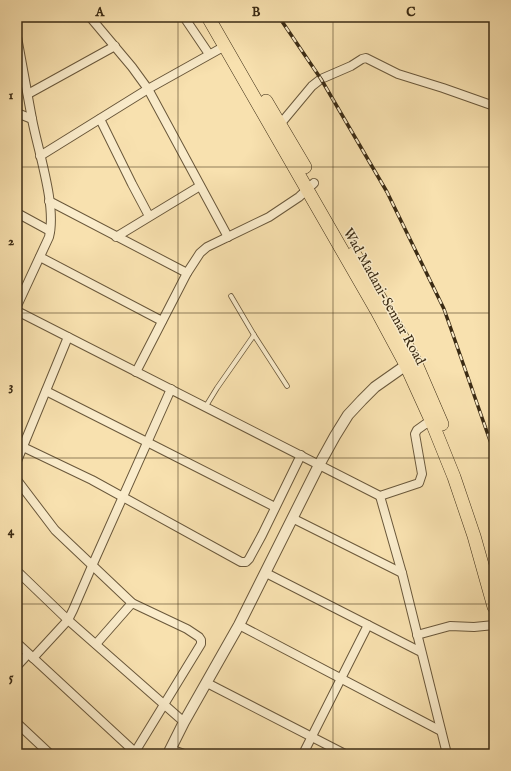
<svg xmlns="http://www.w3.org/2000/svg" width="511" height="771" font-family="'IM FELL English',serif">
<rect width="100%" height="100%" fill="#f8e1af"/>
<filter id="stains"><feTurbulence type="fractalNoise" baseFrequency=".005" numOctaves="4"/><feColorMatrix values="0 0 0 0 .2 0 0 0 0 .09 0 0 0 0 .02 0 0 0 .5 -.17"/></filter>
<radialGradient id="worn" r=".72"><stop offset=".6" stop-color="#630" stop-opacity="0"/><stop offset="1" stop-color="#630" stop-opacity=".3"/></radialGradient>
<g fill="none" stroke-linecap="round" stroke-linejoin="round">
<g stroke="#6a583b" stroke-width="5.5">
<g id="service">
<path d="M 231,296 L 254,335 L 287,386"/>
<path d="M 206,406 L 217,388 L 254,335"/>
</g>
</g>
<g stroke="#6a583b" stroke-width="10">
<g id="minor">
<path d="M 90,17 L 132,67 L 148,89 L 228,237"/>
<path d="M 184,17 L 209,54"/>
<path d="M 17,37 C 22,64 27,92 32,119 C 38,151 57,206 49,237 L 17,306"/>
<path d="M 28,94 L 115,46"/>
<path d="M 17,113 L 32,119"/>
<path d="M 100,119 L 132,184 L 149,216"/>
<path d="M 277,128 L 312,86 L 321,79 L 351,66 L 362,59 L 366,58 L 398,74 L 443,88 L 494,106"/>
<path d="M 40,156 L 148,89 L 225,46"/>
<path d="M 49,201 L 187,273"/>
<path d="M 17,213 L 50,231"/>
<path d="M 116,237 L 200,186"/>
<path d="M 40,257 L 162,321"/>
<path d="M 17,311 L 380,496 L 419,483 L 422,474 L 415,434 L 417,430 L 431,420"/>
<path d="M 136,372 L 187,273 L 200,253 L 207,247 L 269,217 L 299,197 L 314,183"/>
<path d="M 46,391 L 147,442 L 275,507"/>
<path d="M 23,447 L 92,480 L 241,562 L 246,562 L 249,559 L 262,535 L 301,455"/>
<path d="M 17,461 L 68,337"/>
<path d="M 17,480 L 55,530 L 132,603 L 187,629 L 199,637 L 201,640 L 201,644 L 135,752"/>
<path d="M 380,496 L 402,573 L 447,754"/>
<path d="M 292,518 L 402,573"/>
<path d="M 17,571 L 68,620 L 184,722"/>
<path d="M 266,573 L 421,652"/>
<path d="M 239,625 L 441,731"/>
<path d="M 417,635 L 450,626 L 474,627 L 494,625"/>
<path d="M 17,643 L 137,754"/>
<path d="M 96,644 L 132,603"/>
<path d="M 33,658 L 68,620 L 73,610 L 92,566 L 171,389"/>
<path d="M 17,666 L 28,654"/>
<path d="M 207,683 L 345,754"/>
<path d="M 17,723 L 50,754"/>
<path d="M 170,749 L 184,754"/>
<path d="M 303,754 L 368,625"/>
</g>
</g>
<g stroke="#6a583b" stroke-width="12">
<path id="tertiary" d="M 168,754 L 184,722 L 239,625 L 319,465 L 335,436 L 348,415 L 362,400 L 375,387 L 412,361"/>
</g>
<g stroke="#3b2b14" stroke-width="14">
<g id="trunk">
<path d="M 208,17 L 377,311 L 406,365 L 431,420 L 454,477 L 474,536 L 494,607"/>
<path d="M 266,101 L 305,167"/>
<path d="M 354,253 L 400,333 L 414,359 L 442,424"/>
</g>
</g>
<use href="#service" stroke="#faeccb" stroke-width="4"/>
<use href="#minor" stroke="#faeccb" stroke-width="8"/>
<use href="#tertiary" stroke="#faeccb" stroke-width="10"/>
<use href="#trunk" stroke="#f8e1af" stroke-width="13"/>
<g stroke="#3b2b14" stroke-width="3.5">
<path id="rail" d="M 279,17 L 321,79 L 387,192 L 444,309 L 494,452"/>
</g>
<use href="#rail" stroke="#faeccb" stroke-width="2" stroke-dasharray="6" stroke-linecap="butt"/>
</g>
<path fill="none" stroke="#3b2b14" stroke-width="1" stroke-opacity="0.55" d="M 178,17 L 178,754M 333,17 L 333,754M 17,167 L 494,167M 17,313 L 494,313M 17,458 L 494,458M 17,604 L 494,604"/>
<g text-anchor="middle" stroke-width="3" stroke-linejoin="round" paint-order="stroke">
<g font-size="14" fill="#3b2b14" stroke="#faeccb">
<text transform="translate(385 296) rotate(61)" y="5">Wad Madani-Sennar Road</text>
</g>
</g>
<rect width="511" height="771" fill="none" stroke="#f8e1af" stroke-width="44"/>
<rect x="22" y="22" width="467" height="727" fill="none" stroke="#3b2b14" stroke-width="1.5"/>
<g font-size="13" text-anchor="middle" font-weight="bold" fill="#3b2b14">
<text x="100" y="16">A</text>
<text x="256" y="16">B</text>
<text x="411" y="16">C</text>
<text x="11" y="99">1</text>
<text x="11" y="245">2</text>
<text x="11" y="390">3</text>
<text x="11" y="535">4</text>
<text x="11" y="681">5</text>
</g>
<rect width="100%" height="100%" filter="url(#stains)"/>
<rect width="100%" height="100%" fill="url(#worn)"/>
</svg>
